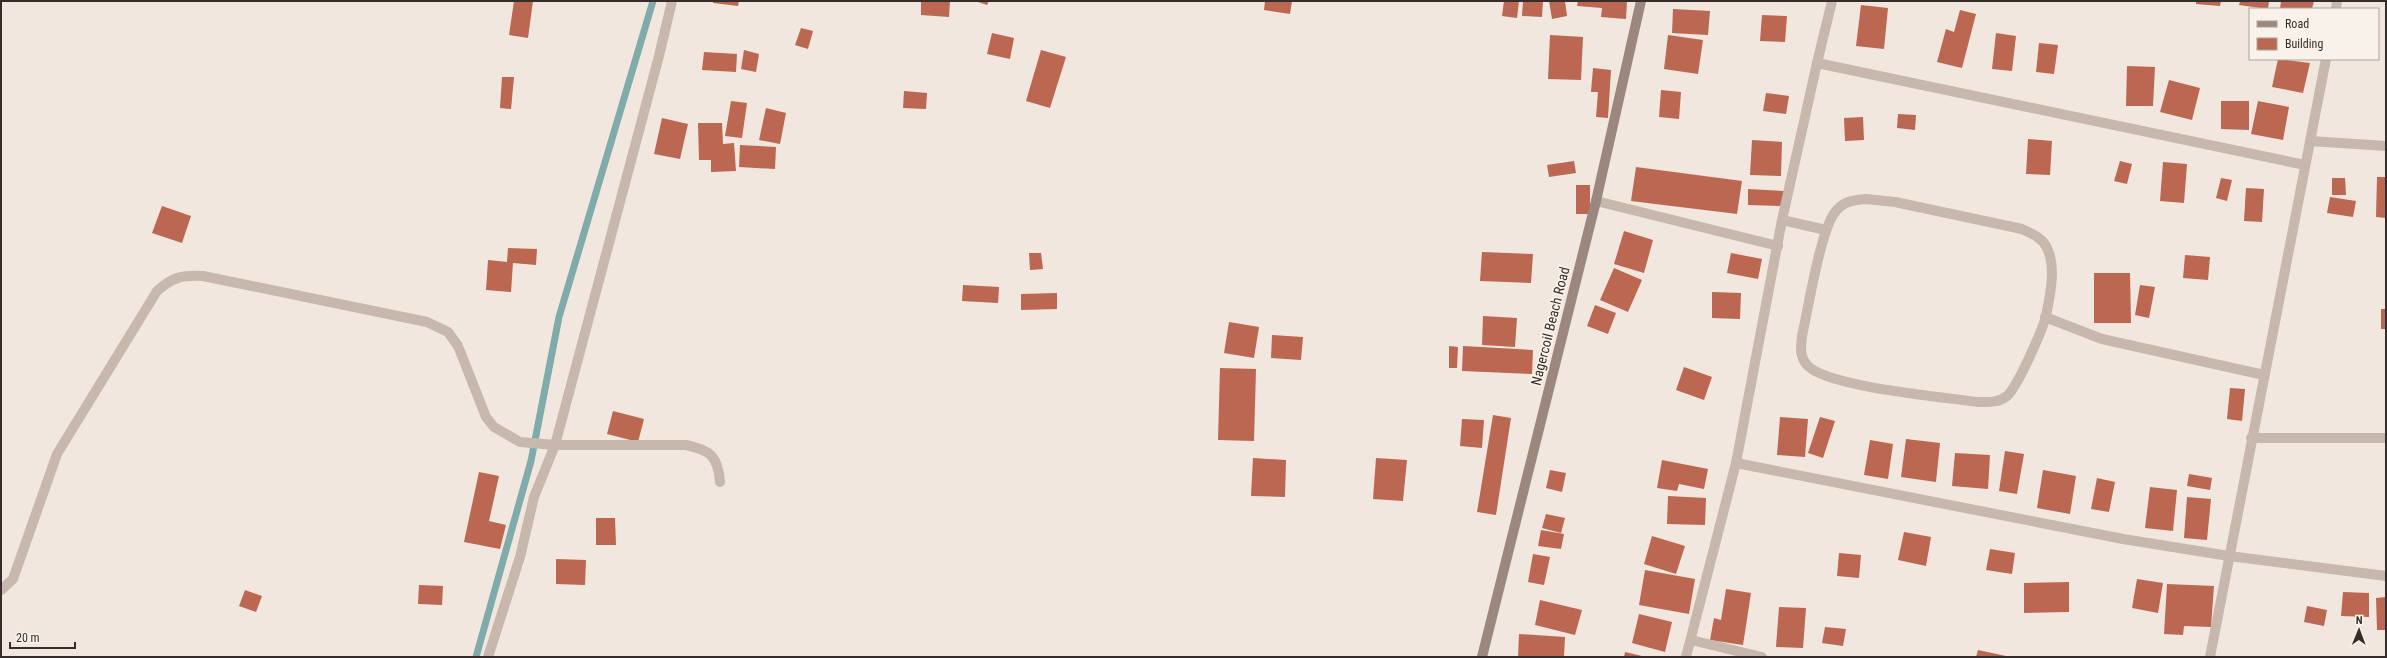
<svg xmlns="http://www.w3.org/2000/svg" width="2387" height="658" font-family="'Roboto Condensed',sans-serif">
<rect width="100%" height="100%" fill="#f1e7df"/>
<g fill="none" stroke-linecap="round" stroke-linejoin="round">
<path stroke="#80abab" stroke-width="7" d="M 476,657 L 531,461 L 559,317 L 653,1"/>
</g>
<g fill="#bb6752">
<path d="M 514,1 L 533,1 L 528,38 L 509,35 Z"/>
<path d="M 713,1 L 739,1 L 738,6 L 713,3 Z"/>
<path d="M 921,1 L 950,1 L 949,17 L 921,15 Z"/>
<path d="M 975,1 L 989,1 L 987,5 Z"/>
<path d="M 1265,1 L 1292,1 L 1290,14 L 1264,10 Z"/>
<path d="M 1504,1 L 1519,1 L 1517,18 L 1502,16 Z"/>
<path d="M 1523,1 L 1543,1 L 1542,17 L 1522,16 Z"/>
<path d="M 1549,1 L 1565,1 L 1567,16 L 1552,19 Z"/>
<path d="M 1578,1 L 1627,1 L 1626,19 L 1601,17 L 1602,8 L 1577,6 Z"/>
<path d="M 2196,1 L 2221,1 L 2220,6 L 2196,4 Z"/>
<path d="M 2240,1 L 2269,1 L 2268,9 L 2239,5 Z"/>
<path d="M 2281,1 L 2314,1 L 2312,9 L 2280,9 Z"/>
<path d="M 1861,5 L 1888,8 L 1884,49 L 1856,46 Z"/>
<path d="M 1673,9 L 1710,11 L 1708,35 L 1672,33 Z"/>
<path d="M 1960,10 L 1976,14 L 1962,68 L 1937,62 L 1946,29 L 1954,32 Z"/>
<path d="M 1762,15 L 1787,16 L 1785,42 L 1760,41 Z"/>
<path d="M 801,28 L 813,31 L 808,49 L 795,45 Z"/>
<path d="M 992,33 L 1014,38 L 1010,59 L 987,54 Z"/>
<path d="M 1996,33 L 2016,36 L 2012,71 L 1992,69 Z"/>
<path d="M 1550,35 L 1583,37 L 1581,80 L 1548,79 Z"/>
<path d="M 1668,35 L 1703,40 L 1698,74 L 1664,69 Z"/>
<path d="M 2039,43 L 2058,45 L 2054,74 L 2036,72 Z"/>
<path d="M 744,50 L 759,54 L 756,72 L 741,69 Z"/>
<path d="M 1041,50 L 1066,57 L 1050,108 L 1026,101 Z"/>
<path d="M 704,52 L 737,54 L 736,72 L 702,70 Z"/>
<path d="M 2278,59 L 2310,63 L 2303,93 L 2272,87 Z"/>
<path d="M 2127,66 L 2155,67 L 2153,106 L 2126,106 Z"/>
<path d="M 1593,68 L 1611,70 L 1608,118 L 1596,117 L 1598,92 L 1591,92 Z"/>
<path d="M 502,77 L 514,77 L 511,109 L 500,108 Z"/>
<path d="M 2169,80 L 2200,88 L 2192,120 L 2160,112 Z"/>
<path d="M 1661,90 L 1681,92 L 1679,119 L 1659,117 Z"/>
<path d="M 904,91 L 927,93 L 926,109 L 903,108 Z"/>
<path d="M 1766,93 L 1789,96 L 1786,114 L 1763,111 Z"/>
<path d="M 731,101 L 747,103 L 742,138 L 725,136 Z"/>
<path d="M 2221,101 L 2249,101 L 2249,130 L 2221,129 Z"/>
<path d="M 2258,101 L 2289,107 L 2283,140 L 2251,134 Z"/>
<path d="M 766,108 L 786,113 L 780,144 L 759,140 Z"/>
<path d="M 1898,114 L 1916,115 L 1915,130 L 1897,128 Z"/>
<path d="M 1863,117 L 1864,140 L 1845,141 L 1844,118 Z"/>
<path d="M 662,118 L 688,124 L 680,159 L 654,154 Z"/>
<path d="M 698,123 L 722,123 L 723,144 L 734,143 L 736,171 L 711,172 L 711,160 L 699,160 Z"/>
<path d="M 2028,139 L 2052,141 L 2050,175 L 2026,174 Z"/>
<path d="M 1752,140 L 1782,142 L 1781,176 L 1750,175 Z"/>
<path d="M 740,145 L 776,147 L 775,169 L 739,167 Z"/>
<path d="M 1574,161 L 1576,173 L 1549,177 L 1547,165 Z"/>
<path d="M 2120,161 L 2132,164 L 2127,184 L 2114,181 Z"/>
<path d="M 2163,162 L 2187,164 L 2184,203 L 2160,201 Z"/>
<path d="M 1636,167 L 1742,181 L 1737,214 L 1631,201 Z"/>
<path d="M 2377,177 L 2386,177 L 2386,218 L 2376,217 Z"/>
<path d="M 2221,178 L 2232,180 L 2227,201 L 2216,198 Z"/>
<path d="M 2332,178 L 2345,178 L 2346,195 L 2332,195 Z"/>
<rect x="1576" y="185" width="14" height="29"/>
<path d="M 2246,188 L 2264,189 L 2262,222 L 2244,221 Z"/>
<path d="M 1748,189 L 1784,191 L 1783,206 L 1748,205 Z"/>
<path d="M 2330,197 L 2356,201 L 2353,217 L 2327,213 Z"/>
<path d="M 162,206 L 191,216 L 182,243 L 152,233 Z"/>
<path d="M 1624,231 L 1653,240 L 1644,273 L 1614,264 Z"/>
<path d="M 508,248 L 537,249 L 536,265 L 513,263 L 511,292 L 486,290 L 488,260 L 507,262 Z"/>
<path d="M 1482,252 L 1533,254 L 1531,283 L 1480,281 Z"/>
<path d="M 1029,253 L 1041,253 L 1043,269 L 1030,270 Z"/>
<path d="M 1731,253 L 1762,259 L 1758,279 L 1727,273 Z"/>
<path d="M 2185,255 L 2210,257 L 2208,280 L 2183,278 Z"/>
<path d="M 1614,268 L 1642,280 L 1628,312 L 1600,300 Z"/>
<path d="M 2094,273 L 2130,273 L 2131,323 L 2094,323 Z"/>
<path d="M 963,285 L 999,287 L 998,303 L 962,301 Z"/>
<path d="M 2140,285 L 2155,287 L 2149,318 L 2135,315 Z"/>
<path d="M 1712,292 L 1741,293 L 1740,319 L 1712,318 Z"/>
<path d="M 1057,293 L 1057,309 L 1021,310 L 1021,294 Z"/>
<path d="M 1595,305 L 1616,313 L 1608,334 L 1587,326 Z"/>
<rect x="2381" y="309" width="5" height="20"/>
<path d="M 1483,316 L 1517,318 L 1515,347 L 1482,345 Z"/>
<path d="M 1229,322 L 1259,327 L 1254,358 L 1224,353 Z"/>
<path d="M 1272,335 L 1303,337 L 1301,360 L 1271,358 Z"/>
<path d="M 1449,346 L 1458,347 L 1457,368 L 1449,368 Z"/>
<path d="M 1463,346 L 1533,350 L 1532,374 L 1462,371 Z"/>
<path d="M 1684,367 L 1712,377 L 1704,400 L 1676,390 Z"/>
<path d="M 1220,368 L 1256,369 L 1254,441 L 1218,440 Z"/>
<path d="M 2230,388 L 2245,389 L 2242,421 L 2227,419 Z"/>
<path d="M 613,411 L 644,419 L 638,442 L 607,434 Z"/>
<path d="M 1493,415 L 1511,418 L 1496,515 L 1477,512 Z"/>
<path d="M 1780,417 L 1808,419 L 1805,457 L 1777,455 Z"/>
<path d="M 1820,417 L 1835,421 L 1823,458 L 1808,453 Z"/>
<path d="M 1462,419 L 1484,420 L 1482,448 L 1460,446 Z"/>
<path d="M 1906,439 L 1940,443 L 1936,482 L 1901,477 Z"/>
<path d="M 1870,440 L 1893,444 L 1888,479 L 1864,475 Z"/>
<path d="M 2005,451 L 2024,454 L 2017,494 L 1999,491 Z"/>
<path d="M 1955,453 L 1990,455 L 1988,489 L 1952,486 Z"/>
<path d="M 1253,458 L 1286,460 L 1285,497 L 1251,496 Z"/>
<path d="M 1376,458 L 1407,460 L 1403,501 L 1373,499 Z"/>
<path d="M 1662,460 L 1708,469 L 1704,489 L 1679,484 L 1677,491 L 1657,488 Z"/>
<path d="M 1550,470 L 1566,473 L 1562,492 L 1546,488 Z"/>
<path d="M 2043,470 L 2076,476 L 2070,514 L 2037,508 Z"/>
<path d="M 479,472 L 499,476 L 489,521 L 506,525 L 500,549 L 464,542 Z"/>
<path d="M 2189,474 L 2212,478 L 2210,490 L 2187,486 Z"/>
<path d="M 2097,478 L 2115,482 L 2109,512 L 2091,509 Z"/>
<path d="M 2150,487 L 2177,490 L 2173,531 L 2145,528 Z"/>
<path d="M 1668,496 L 1706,498 L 1705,525 L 1667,524 Z"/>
<path d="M 2187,497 L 2211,499 L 2207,540 L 2184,538 Z"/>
<path d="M 1546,514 L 1565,518 L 1561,533 L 1542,528 Z"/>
<path d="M 596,518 L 615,518 L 616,545 L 596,545 Z"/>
<path d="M 1541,530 L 1564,534 L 1561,549 L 1538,546 Z"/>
<path d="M 1904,532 L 1931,537 L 1926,566 L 1898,560 Z"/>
<path d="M 1652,536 L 1685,546 L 1676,574 L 1644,564 Z"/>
<path d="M 1990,549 L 2015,553 L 2012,574 L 1986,570 Z"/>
<path d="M 1839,553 L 1861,555 L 1859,578 L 1837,576 Z"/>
<path d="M 1533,554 L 1550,557 L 1544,585 L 1528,582 Z"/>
<path d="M 556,559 L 586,560 L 585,585 L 556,584 Z"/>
<path d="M 1645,570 L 1695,579 L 1689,614 L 1639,605 Z"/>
<path d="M 2137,579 L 2163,583 L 2158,613 L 2132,608 Z"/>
<path d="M 2069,582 L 2069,612 L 2024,613 L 2024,583 Z"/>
<path d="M 2167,584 L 2214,586 L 2211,627 L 2184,626 L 2183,635 L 2164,634 Z"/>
<path d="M 419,585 L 443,586 L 442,605 L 418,604 Z"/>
<path d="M 1726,589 L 1751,593 L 1743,645 L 1710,640 L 1714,618 L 1721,620 Z"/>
<path d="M 245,590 L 262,596 L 256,612 L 239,606 Z"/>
<path d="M 2343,592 L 2369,593 L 2369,617 L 2341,616 Z"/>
<path d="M 2386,597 L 2386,630 L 2377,630 L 2376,598 Z"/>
<path d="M 1540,600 L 1582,610 L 1575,635 L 1535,625 Z"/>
<path d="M 2307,606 L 2327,610 L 2324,626 L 2304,622 Z"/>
<path d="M 1779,607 L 1806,608 L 1803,648 L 1776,647 Z"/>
<path d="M 1639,614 L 1672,622 L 1665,652 L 1632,643 Z"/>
<path d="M 1825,627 L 1846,629 L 1843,646 L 1822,643 Z"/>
<path d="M 1519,634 L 1565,637 L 1564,657 L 1518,657 Z"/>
<path d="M 1978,650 L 2006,656 L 2006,657 L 1976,657 Z"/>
<path d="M 1625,652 L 1642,656 L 1642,657 L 1624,657 Z"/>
</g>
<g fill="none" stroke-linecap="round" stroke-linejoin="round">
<g stroke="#c8b7ac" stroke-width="10">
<path d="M 1832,1 L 1817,63 L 2305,165"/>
<path d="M 2336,9 L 2337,1"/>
<path d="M 2310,141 L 2386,146"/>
<path d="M 1866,199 L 1895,202 L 2022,229 C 2032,234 2041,237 2046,246 C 2057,265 2050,296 2046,316 C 2042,331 2018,386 2007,396 C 1998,403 1988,402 1978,402 C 1944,397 1826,387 1807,365 C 1799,356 1801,346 1802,336 C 1808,310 1821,227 1836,211 C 1844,201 1854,200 1866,199 Z"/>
<path d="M 1596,201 L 1778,246"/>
<path d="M 1782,220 L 1826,230"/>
<path d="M 2045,317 L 2102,339 L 2264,375"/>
<path d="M 2251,438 L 2386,438"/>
<path d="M 1736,463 L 1782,220 L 1817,63"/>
<path d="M 1,590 L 13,579 L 57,454 L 157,291 C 173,277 181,275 203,276 L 427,322 L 448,332 L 458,346 L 486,417 L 494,427 L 520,442 L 555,445 L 686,445 C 711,450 718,457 720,482"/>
<path d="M 1691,640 L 1762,657"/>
<path d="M 488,657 L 520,557 L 534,497 L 555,445 L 659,56 L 672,1"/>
<path d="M 1686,657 L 1736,463 L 2123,539 L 2229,556 L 2386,576"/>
<path d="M 2210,657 L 2326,59"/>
</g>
<path stroke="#9b877d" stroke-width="10" d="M 1482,657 L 1596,201 L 1641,1"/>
</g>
<g text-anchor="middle" stroke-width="3.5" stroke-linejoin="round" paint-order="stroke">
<g font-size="14" fill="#362d2a" stroke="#f8f2eb">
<text transform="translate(1550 326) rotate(-76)" y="5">Nagercoil Beach Road</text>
</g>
</g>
<rect width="2387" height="658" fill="none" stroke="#362d2a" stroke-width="4"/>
<rect x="2249" y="8" width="130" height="52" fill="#f8f2eb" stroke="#aaa39e"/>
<rect x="2257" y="21" width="20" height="6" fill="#9b877d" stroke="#aaa39e"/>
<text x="2285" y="28" font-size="12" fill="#362d2a">Road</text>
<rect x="2257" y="38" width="20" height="12" fill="#bb6752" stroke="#aaa39e"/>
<text x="2285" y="48" font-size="12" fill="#362d2a">Building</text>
<g transform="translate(2359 630) rotate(1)" stroke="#f8f2eb" stroke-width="3" paint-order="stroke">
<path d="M0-3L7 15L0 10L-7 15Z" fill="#362d2a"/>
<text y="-6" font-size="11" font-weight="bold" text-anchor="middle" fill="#362d2a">N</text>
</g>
<path d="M10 642v6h65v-6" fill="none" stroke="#362d2a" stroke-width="2"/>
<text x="16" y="642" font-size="12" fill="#362d2a" stroke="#f8f2eb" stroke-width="3" paint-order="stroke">20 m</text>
</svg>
